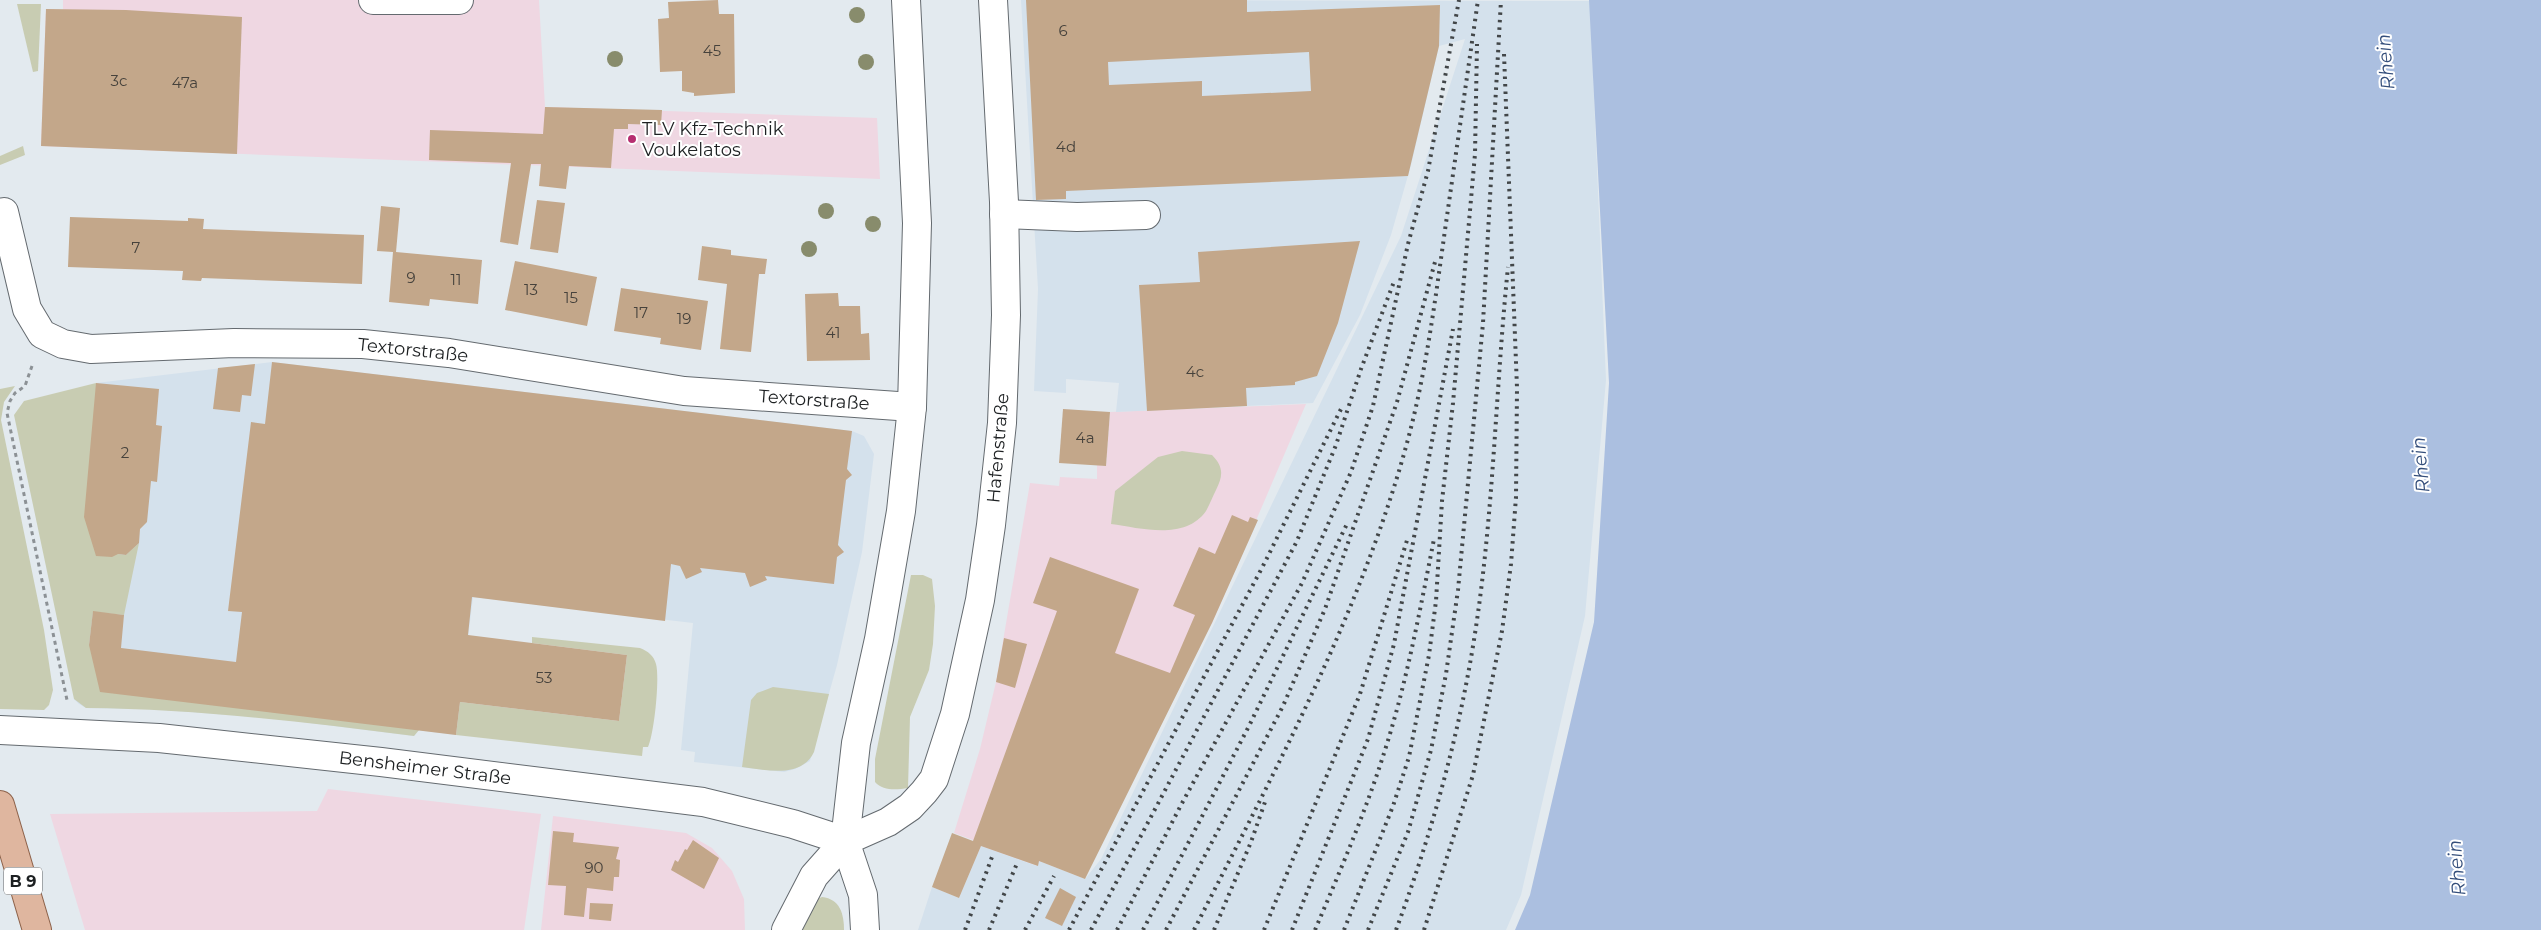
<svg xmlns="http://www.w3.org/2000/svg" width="2541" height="930" font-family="Montserrat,sans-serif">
<rect width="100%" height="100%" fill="#e3eaef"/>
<g fill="#efd7e2">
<path d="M 63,0 L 539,0 L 545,107 L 877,118 L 880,179 L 41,146 L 46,9 L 63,10 Z"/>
<path d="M 1306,404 L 1212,623 L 1038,866 L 972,843 L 973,840 L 954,833 L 980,749 L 996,682 L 1030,483 L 1059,486 L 1060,477 L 1097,479 L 1097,465 L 1106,466 L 1110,412 Z"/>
<path d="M 328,789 L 541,814 L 524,930 L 85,930 L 50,814 L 317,811 Z"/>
<path d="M 553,816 L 686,833 L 712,848 L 732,871 L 744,899 L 745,930 L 541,930 Z"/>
</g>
<g fill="#d4e1ec">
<path d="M 1021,0 L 1590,1 L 1606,380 L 1585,616 L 1521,895 L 1506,930 L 918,930 L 932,887 L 959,898 L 981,846 L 1037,866 L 1039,861 L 1085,879 L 1101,859 L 1401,236 L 1465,39 L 1439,46 L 1411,165 L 1391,235 L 1360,315 L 1313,403 L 1116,412 L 1119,383 L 1066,379 L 1066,393 L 1034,391 L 1038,289 Z"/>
<path d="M 272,362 L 852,431 L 864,436 L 874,454 L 862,552 L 837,665 L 810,761 L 795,769 L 784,772 L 694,762 L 695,752 L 681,750 L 693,623 L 473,597 L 456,735 L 419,730 L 414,736 L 270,718 L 150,709 L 86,708 L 79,704 L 74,699 L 96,383 Z"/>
</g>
<g fill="#c8ccb2">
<path d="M 17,4 L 41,4 L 38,71 L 33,72 Z"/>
<path d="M 23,146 L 25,155 L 0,165 L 0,156 Z"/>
<path d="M 96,383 L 118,554 L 126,555 L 139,543 L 124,615 L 93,612 L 89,645 L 419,730 L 414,736 C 305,722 196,709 86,708 L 74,699 L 14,415 L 24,401 Z"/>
<path d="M 15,386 L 4,402 L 1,420 L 44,630 L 53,690 L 49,705 L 44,710 L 0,709 L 0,389 Z"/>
<path d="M 1182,451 L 1212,455 C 1224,467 1223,476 1216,490 C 1213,496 1210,504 1206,511 C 1185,541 1141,528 1111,524 L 1115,491 L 1158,457 Z"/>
<path d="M 911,575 L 923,575 L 932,579 L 935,606 L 933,644 L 929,670 L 910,717 L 908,788 C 896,790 883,791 875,782 L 875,759 Z"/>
<path d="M 532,637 L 640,648 C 648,651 654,656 656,664 C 660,678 654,735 648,747 L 643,747 L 642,756 L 456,735 L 460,702 L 619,721 L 627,655 L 532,643 Z"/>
<path d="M 773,687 L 829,694 L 814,752 C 801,779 766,770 742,767 L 751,700 L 757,693 Z"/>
<path d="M 822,897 C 840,899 844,914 844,930 L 800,930 L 817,899 Z"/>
</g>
<path fill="#abbfe0" d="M 1589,0 L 2541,0 L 2541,930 L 1515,930 L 1530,895 L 1594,622 L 1609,383 Z"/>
<g fill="#c3a78a" fill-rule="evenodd">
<path d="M 718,0 L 719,14 L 734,14 L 735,93 L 694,96 L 694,93 L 682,91 L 682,71 L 660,72 L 658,19 L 669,18 L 668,2 Z"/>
<path d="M 1026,0 L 1247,0 L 1247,12 L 1440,5 L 1439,46 L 1408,176 L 1066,191 L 1066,199 L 1036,200 ZM 1309,52 L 1311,91 L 1202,96 L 1202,81 L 1109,85 L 1108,62 Z"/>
<path d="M 46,9 L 126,10 L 242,17 L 237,154 L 41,146 Z"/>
<path d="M 545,107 L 662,110 L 661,125 L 628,124 L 628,129 L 614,129 L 611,168 L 569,166 L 566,189 L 539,186 L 541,164 L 531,164 L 518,245 L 500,242 L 511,163 L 429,160 L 430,130 L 543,134 Z"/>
<path d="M 537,200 L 565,203 L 558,253 L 530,249 Z"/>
<path d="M 381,206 L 400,208 L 396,252 L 482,260 L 478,304 L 430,299 L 429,306 L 389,302 L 393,252 L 377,251 Z"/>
<path d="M 70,217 L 188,221 L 188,218 L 204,219 L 203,229 L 364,235 L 362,284 L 202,278 L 201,281 L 182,280 L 183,271 L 68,267 Z"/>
<path d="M 1360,241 L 1338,323 L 1317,376 L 1295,382 L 1295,385 L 1246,388 L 1247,406 L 1147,411 L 1139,285 L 1200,282 L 1198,252 Z"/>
<path d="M 702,246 L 731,250 L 731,255 L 767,259 L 765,274 L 759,274 L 751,352 L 720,349 L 727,284 L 698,280 Z"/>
<path d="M 515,261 L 597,277 L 587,326 L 505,310 Z"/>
<path d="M 621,288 L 708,301 L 701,350 L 660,344 L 661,338 L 614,331 Z"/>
<path d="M 838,293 L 839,306 L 860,306 L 861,334 L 869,333 L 870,360 L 807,361 L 805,294 Z"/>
<path d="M 272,362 L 852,431 L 847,469 L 852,475 L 846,480 L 838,545 L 844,552 L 837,557 L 834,584 L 765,576 L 767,580 L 750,587 L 745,573 L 700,568 L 702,572 L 686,579 L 680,566 L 671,564 L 665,621 L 472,597 L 468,635 L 627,655 L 619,721 L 460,702 L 456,735 L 100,692 L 89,645 L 93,611 L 124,615 L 121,648 L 236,662 L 242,612 L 228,611 L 251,422 L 265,424 Z"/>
<path d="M 255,364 L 251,396 L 242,395 L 240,412 L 213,409 L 218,368 Z"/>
<path d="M 96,383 L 159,389 L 156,425 L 162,426 L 157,482 L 151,481 L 147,522 L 140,529 L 139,543 L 126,555 L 118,554 L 112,557 L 96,556 L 84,517 Z"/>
<path d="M 1063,409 L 1110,412 L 1106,466 L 1059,463 Z"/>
<path d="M 1232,515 L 1248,522 L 1250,517 L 1258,520 L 1212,623 L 1085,879 L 1039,861 L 1038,866 L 981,846 L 959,898 L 932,887 L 952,833 L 973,841 L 1040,658 L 1057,611 L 1033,603 L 1050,557 L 1139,589 L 1115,653 L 1170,673 L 1195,615 L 1173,606 L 1199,547 L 1215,554 Z"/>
<path d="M 1004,638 L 1027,644 L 1015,688 L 996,682 Z"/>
<path d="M 553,831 L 574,833 L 573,842 L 619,847 L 616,859 L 620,860 L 619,877 L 614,877 L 613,891 L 587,888 L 584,917 L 564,915 L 566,886 L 548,885 Z"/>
<path d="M 693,840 L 719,858 L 704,889 L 671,870 L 675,860 L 678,862 L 685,849 L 687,850 Z"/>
<path d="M 1060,888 L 1076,897 L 1062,926 L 1045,918 Z"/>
<path d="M 590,903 L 613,904 L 611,921 L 589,919 Z"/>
</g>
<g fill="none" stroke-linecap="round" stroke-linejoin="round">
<g stroke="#646a6f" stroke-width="30">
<g id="minor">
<path d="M 373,0 L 459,0"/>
<path d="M 4,212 L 27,309 L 42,334 L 63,344 L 91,349 L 234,343 L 363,344 L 449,353 L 684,391 L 912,407"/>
<path d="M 1004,214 L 1077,217 L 1146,215"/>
<path d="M 0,730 L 159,738 L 381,762 L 703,802 L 793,824 L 845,841"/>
<path d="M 786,930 L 814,876 L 845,841 L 888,822 L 910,807 L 924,792 L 934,779 L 955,714 L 980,600 L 991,525 L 1002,423 L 1006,315 L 1004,202 L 993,0"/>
<path d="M 865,930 L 863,895 L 845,841 L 856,743 L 879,639 L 901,511 L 912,407 L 917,223 L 906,0"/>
</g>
</g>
<g stroke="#8d624a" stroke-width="30">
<path id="major" d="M 0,805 L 37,930"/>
</g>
<path stroke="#8c9195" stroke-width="3" stroke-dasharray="4 4" stroke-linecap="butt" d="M 32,366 L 25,386 L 15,393 L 10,401 L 7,413 L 67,700"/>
<use href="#minor" stroke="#fff" stroke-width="28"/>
<use href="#major" stroke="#dfb69f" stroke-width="28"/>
<g stroke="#424648" stroke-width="4" stroke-dasharray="2.5 5" stroke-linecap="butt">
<path d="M 965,930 L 992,857"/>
<path d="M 989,930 L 1018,861"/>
<path d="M 1025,930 L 1054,876"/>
<path d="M 1069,930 L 1263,566 L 1343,405"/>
<path d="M 1091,930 L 1297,541 L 1336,445 L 1361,369 L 1395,279"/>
<path d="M 1117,930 L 1181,805 L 1302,583 L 1351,472 L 1373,406 L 1408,244 L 1428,171 L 1459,0"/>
<path d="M 1143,930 L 1250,724 L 1347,524"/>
<path d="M 1166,930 L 1283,706 L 1325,609 L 1397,402 L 1435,262"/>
<path d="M 1194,930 C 1274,772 1360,615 1407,443 C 1426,373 1435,301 1445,230 C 1456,153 1467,77 1478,0"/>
<path d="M 1214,930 L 1251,842 L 1265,802"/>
<path d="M 1264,930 L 1360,694 L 1408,537"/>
<path d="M 1292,930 L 1368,739 L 1394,644 L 1453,329"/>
<path d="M 1315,930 C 1340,871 1366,811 1385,750 C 1407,681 1420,610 1434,539"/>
<path d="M 1344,930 L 1393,806 L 1409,757 L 1429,655 L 1436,601 L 1442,501 L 1453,403 L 1475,154 L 1477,44"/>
<path d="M 1368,930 L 1408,832 L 1431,750 L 1446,674 L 1458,590 L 1483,323 L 1501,0"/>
<path d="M 1396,930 C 1433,830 1462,725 1477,620 C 1494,503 1496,384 1508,267"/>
<path d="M 1424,930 L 1473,775 L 1502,631 L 1511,564 L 1516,497 L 1517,388 L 1504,54"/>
</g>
</g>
<g fill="#888c6c">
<circle cx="857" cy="15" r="8"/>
<circle cx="615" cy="59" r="8"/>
<circle cx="866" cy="62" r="8"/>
<circle cx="826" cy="211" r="8"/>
<circle cx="873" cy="224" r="8"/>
<circle cx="809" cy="249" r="8"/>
</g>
<circle fill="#b62e70" stroke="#fff" stroke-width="2" cx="632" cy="139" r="5"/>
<g text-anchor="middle" stroke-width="4" stroke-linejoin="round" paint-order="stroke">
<g font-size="15" fill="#46423c">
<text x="1063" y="36">6</text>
<text x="712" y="56">45</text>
<text x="119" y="86">3c</text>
<text x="185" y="88">47a</text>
<text x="1066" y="152">4d</text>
<text x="136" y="253">7</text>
<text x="411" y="283">9</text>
<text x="456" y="285">11</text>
<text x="531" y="295">13</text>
<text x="571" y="303">15</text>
<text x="641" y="318">17</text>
<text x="684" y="324">19</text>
<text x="833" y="338">41</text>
<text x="1195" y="377">4c</text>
<text x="1085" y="443">4a</text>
<text x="125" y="458">2</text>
<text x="544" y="683">53</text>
<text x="594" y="873">90</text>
</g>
<rect fill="#fff" stroke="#616364" stroke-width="1" x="4" y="867.5" width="38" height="27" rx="4"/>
<g font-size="16" font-weight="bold" fill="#1d2022">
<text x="23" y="887">B 9</text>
</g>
<g font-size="18" fill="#1d2022" stroke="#fff" text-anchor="start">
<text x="642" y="135">TLV Kfz-Technik<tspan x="642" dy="21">Voukelatos</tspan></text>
</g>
<g font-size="18" fill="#1d2022" stroke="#fff">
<text transform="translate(413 350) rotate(6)" y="6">Textorstraße</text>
<text transform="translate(814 400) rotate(4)" y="6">Textorstraße</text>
<text transform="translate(998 448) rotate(-85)" y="6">Hafenstraße</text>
<text transform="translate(425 768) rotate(7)" y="6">Bensheimer Straße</text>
</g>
<g font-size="19" font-style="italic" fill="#344e7b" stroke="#fff">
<text transform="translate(2385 62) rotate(-95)" y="7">Rhein</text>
<text transform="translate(2420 465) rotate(-95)" y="7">Rhein</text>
<text transform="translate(2456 868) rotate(-95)" y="7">Rhein</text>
</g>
</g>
</svg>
